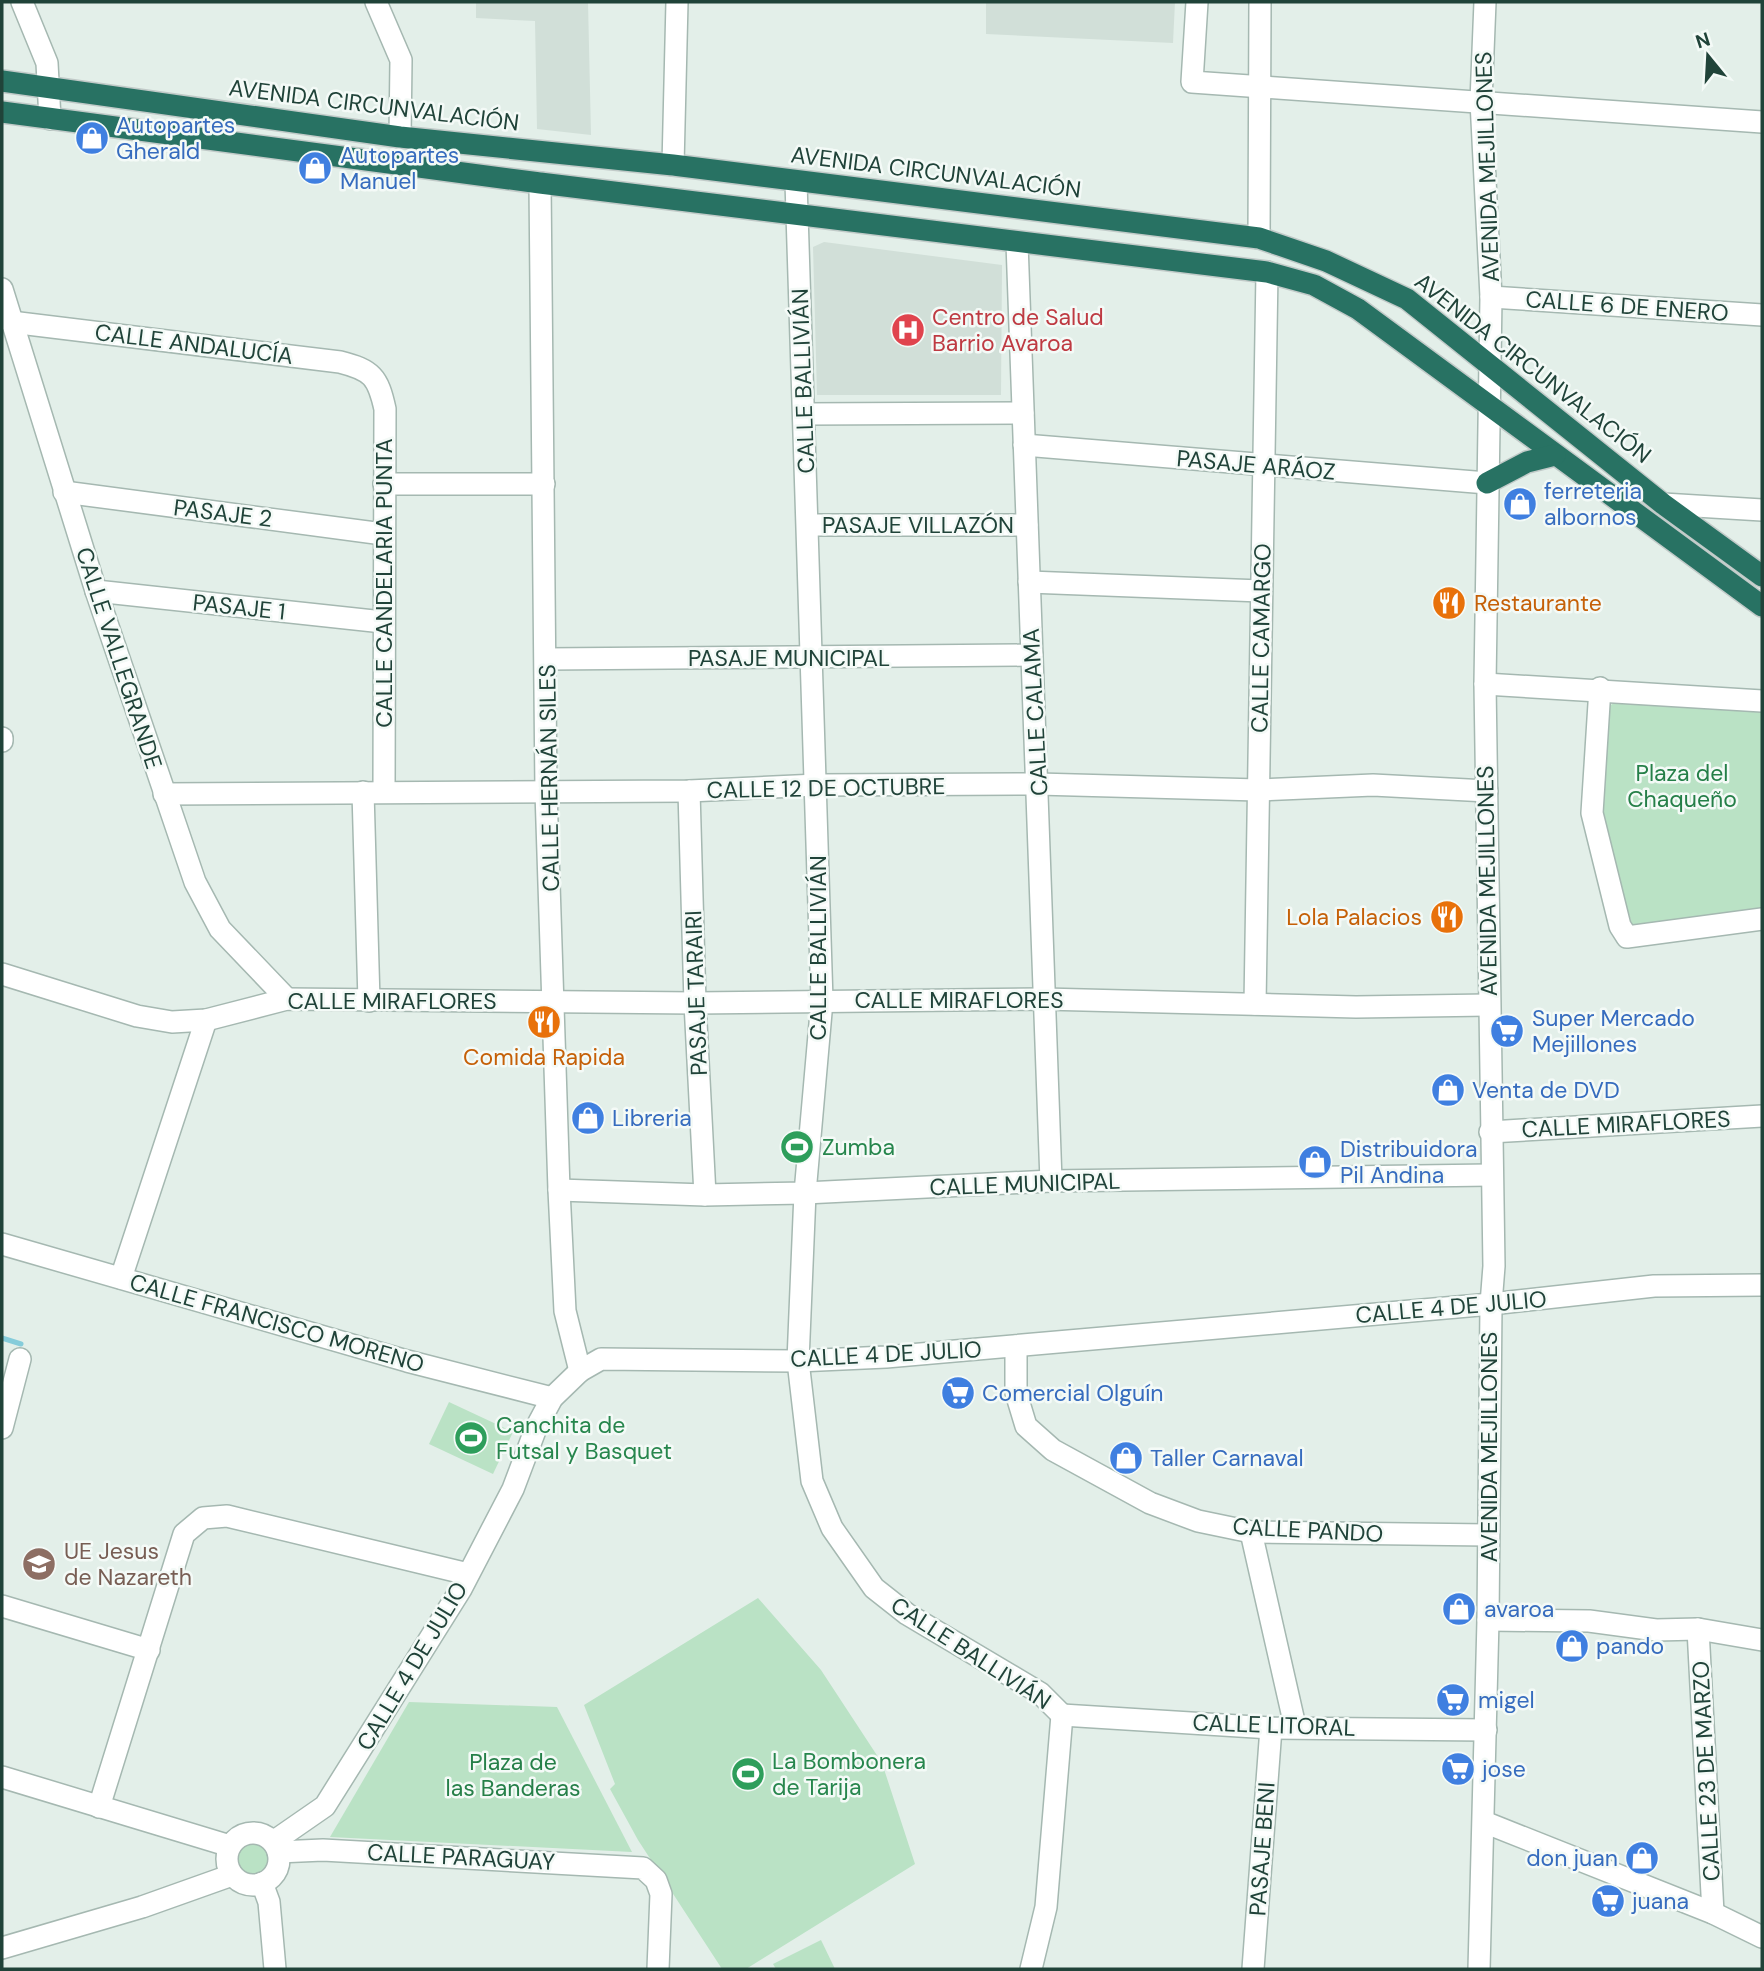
<svg xmlns="http://www.w3.org/2000/svg" width="1764" height="1971" font-family="'DM Sans',sans-serif">
<rect width="100%" height="100%" fill="#e3efe9"/>
<g fill="#d1dfd8">
<path d="M 476,2 L 588,2 L 591,135 L 537,129 L 535,21 L 476,18 Z"/>
<path d="M 986,2 L 1175,2 L 1173,43 L 986,34 Z"/>
<path d="M 824,242 L 1002,265 L 1001,395 L 817,395 L 813,247 Z"/>
</g>
<g fill="#bae2c5">
<path d="M 1621,699 L 1762,709 L 1762,910 L 1633,928 L 1601,819 L 1609,706 Z"/>
<path d="M 449,1402 L 513,1432 L 493,1474 L 429,1444 Z"/>
<path d="M 758,1598 L 821,1670 L 882,1763 L 915,1864 L 746,1969 L 722,1969 L 638,1840 L 610,1789 L 615,1784 L 584,1705 Z"/>
<path d="M 409,1702 L 557,1707 L 632,1852 L 330,1837 Z"/>
<circle cx="253" cy="1859" r="18"/>
<path d="M 821,1940 L 835,1969 L 776,1969 L 773,1964 Z"/>
</g>
<g fill="none" stroke-linecap="round" stroke-linejoin="round">
<path stroke="#85ccda" stroke-width="5" d="M 2,1338 L 21,1344"/>
<g stroke="#a5b8b1" stroke-width="24">
<g id="minor">
<path d="M 22,2 L 47,63 L 50,119"/>
<path d="M 376,2 L 401,60 L 400,137"/>
<path d="M 1197,2 L 1192,82 L 1762,122"/>
<path d="M 673,165 L 677,2"/>
<path d="M 796,182 L 822,1001 L 805,1193 L 798,1361 L 812,1481 L 832,1528 L 874,1588 L 907,1614 L 1040,1693 L 1062,1715"/>
<path d="M 540,183 L 546,792 L 559,1190 L 565,1311 L 580,1371"/>
<path d="M 1259,238 L 1260,2"/>
<path d="M 1017,243 L 1051,1181"/>
<path d="M 2,289 L 96,591 L 195,882 L 220,929 L 287,999"/>
<path d="M 1491,297 L 1762,315"/>
<path d="M 11,322 L 340,362 C 372,370 378,377 385,409 L 384,792"/>
<path d="M 804,414 L 1023,413"/>
<path d="M 1024,445 L 1487,483"/>
<path d="M 384,484 L 544,484"/>
<path d="M 64,492 L 383,534"/>
<path d="M 1663,504 L 1762,510"/>
<path d="M 808,525 L 1027,525"/>
<path d="M 1029,582 L 1261,591"/>
<path d="M 96,591 L 383,622"/>
<path d="M 546,659 L 1032,655"/>
<path d="M 1485,684 L 1762,701"/>
<path d="M 1600,688 L 1592,813 L 1620,926 L 1627,937 L 1762,919"/>
<path d="M 2,738 L 2,741"/>
<path d="M 689,791 L 695,1003 L 705,1195"/>
<path d="M 363,792 L 369,1001"/>
<path d="M 164,794 L 689,791 L 817,785 L 1038,784 L 1258,790 L 1373,785 L 1487,791"/>
<path d="M 2,974 L 137,1016 L 172,1022 L 206,1020 L 287,999 L 695,1003 L 1044,999 L 1356,1007 L 1488,1005"/>
<path d="M 1255,1004 L 1267,272"/>
<path d="M 1490,1132 L 1762,1116"/>
<path d="M 559,1190 L 705,1195 L 805,1193 L 1051,1181 L 1491,1175"/>
<path d="M 2,1244 L 407,1361 L 552,1398"/>
<path d="M 121,1278 L 206,1020"/>
<path d="M 1016,1346 L 1016,1393 L 1026,1426 L 1053,1450 L 1150,1503 L 1198,1521 L 1251,1532 L 1488,1535"/>
<path d="M 2,1428 L 20,1359"/>
<path d="M 1251,1532 L 1295,1726"/>
<path d="M 2,1606 L 149,1650"/>
<path d="M 1488,1620 L 1589,1621 L 1656,1630 L 1698,1629 L 1762,1640"/>
<path d="M 1698,1629 L 1713,1913"/>
<path d="M 1062,1715 L 1271,1728 L 1486,1730"/>
<path d="M 2,1777 L 230,1846"/>
<path d="M 99,1807 L 184,1534 L 203,1518 L 227,1516 L 468,1574"/>
<path d="M 1484,1822 L 1713,1913 L 1762,1937"/>
<circle cx="253" cy="1859" r="26"/>
<path d="M 273,1842 L 325,1806 L 461,1589 L 513,1489 L 536,1428 L 552,1398 L 580,1371 L 601,1359 L 798,1361 L 886,1357 L 1491,1304 L 1654,1286 L 1762,1285"/>
<path d="M 278,1852 L 323,1850 L 643,1868 L 656,1880 L 661,1894 L 658,1969"/>
<path d="M 262,1883 L 269,1902 L 275,1969"/>
<path d="M 2,1948 L 142,1907 L 232,1875"/>
<path d="M 1031,1969 L 1046,1907 L 1062,1715"/>
<path d="M 1253,1969 L 1271,1728"/>
<path d="M 1479,1969 L 1488,1620 L 1491,1304 L 1494,1266 L 1485,684 L 1491,297 L 1481,101 L 1485,2"/>
</g>
</g>
<g stroke="#c1cac8" stroke-width="24">
<g id="highway">
<path d="M 2,81 L 400,137 L 673,165 L 1259,238 L 1326,261 L 1407,299 L 1663,504 L 1762,576"/>
<path d="M 2,112 L 540,183 L 1267,272 L 1314,285 L 1358,309 L 1762,606"/>
<path d="M 1487,483 L 1527,462 L 1555,455"/>
</g>
</g>
<use href="#minor" stroke="#fff" stroke-width="21"/>
<use href="#highway" stroke="#287263" stroke-width="21"/>
</g>
<defs>
<g id="shop-disc" transform="scale(1.75)"><circle r="9.5" fill="#3f7fe0" stroke="#f4faf7"/><path d="M-5-2.5h2.3a2.7 3.5 0 0 1 5.4 0H5L5.5 6h-11ZM-1.5-2.5h3a1.5 2.3 0 0 0-3 0Z" fill="#fff"/></g>
<g id="hospital-disc" transform="scale(1.75)"><circle r="9.5" fill="#e0444e" stroke="#f4faf7"/><path d="M-5-5h3v3.5h4V-5h3V5h-3V1.5h-4V5h-3Z" fill="#fff"/></g>
<g id="restaurant-disc" transform="scale(1.75)"><circle r="9.5" fill="#e8710a" stroke="#f4faf7"/><path d="M-5-6h1v4h1v-4h1v4h1v-4h1v5L-1.5 .5V6h-2V.5L-5-1ZM5-6V6H3V1.5H1.5Q1.5-4 5-6Z" fill="#fff"/></g>
<g id="supermarket-disc" transform="scale(1.75)"><circle r="9.5" fill="#3f7fe0" stroke="#f4faf7"/><path d="M-6-5.5h2.5l.6 2H6L4.5 2H-2.5L-4.4-4H-6ZM-1.5 3.2a1.3 1.3 0 1 0 .1 0ZM3 3.2a1.3 1.3 0 1 0 .1 0Z" fill="#fff"/></g>
<g id="stadium-disc" transform="scale(1.75)"><circle r="9.5" fill="#2e9e5b" stroke="#f4faf7"/><path d="M0-5a6.5 5 0 1 0 0 10a6.5 5 0 1 0 0-10ZM-3.5-1.8h7v3.6h-7Z" fill="#fff"/></g>
<g id="school-disc" transform="scale(1.75)"><circle r="9.5" fill="#8d6e63" stroke="#f4faf7"/><path d="M0-5L7-2L0 1L-7-2ZM-4 1L0 2.5L4 1V4Q0 6-4 4Z" fill="#fff"/></g>
</defs>
<g fill-rule="evenodd">
<use href="#shop-disc" x="92" y="138"/>
<use href="#shop-disc" x="315" y="168"/>
<use href="#hospital-disc" x="908" y="330"/>
<use href="#shop-disc" x="1520" y="504"/>
<use href="#restaurant-disc" x="1449" y="603"/>
<use href="#restaurant-disc" x="1447" y="917"/>
<use href="#restaurant-disc" x="544" y="1022"/>
<use href="#supermarket-disc" x="1507" y="1031"/>
<use href="#shop-disc" x="1448" y="1090"/>
<use href="#shop-disc" x="588" y="1118"/>
<use href="#stadium-disc" x="797" y="1147"/>
<use href="#shop-disc" x="1315" y="1162"/>
<use href="#supermarket-disc" x="958" y="1393"/>
<use href="#stadium-disc" x="471" y="1438"/>
<use href="#shop-disc" x="1126" y="1458"/>
<use href="#school-disc" x="39" y="1564"/>
<use href="#shop-disc" x="1459" y="1609"/>
<use href="#shop-disc" x="1572" y="1646"/>
<use href="#supermarket-disc" x="1453" y="1700"/>
<use href="#supermarket-disc" x="1458" y="1769"/>
<use href="#stadium-disc" x="748" y="1774"/>
<use href="#shop-disc" x="1642" y="1858"/>
<use href="#supermarket-disc" x="1608" y="1901"/>
</g>
<g text-anchor="middle" stroke-width="5" stroke-linejoin="round" paint-order="stroke">
<g font-size="23" fill="#204339" stroke="#f4faf7">
<text transform="translate(374 105) rotate(7)" y="8">AVENIDA CIRCUNVALACIÓN</text>
<text transform="translate(1487 167) rotate(-92)" y="8">AVENIDA MEJILLONES</text>
<text transform="translate(936 172) rotate(7)" y="8">AVENIDA CIRCUNVALACIÓN</text>
<text transform="translate(1627 306) rotate(4)" y="8">CALLE 6 DE ENERO</text>
<text transform="translate(194 344) rotate(7)" y="8">CALLE ANDALUCÍA</text>
<text transform="translate(1533 368) rotate(38)" y="8">AVENIDA CIRCUNVALACIÓN</text>
<text transform="translate(803 381) rotate(-92)" y="8">CALLE BALLIVIÁN</text>
<text transform="translate(1256 465) rotate(5)" y="8">PASAJE ARÁOZ</text>
<text transform="translate(223 513) rotate(7)" y="8">PASAJE 2</text>
<text x="918" y="533">PASAJE VILLAZÓN</text>
<text transform="translate(384 583) rotate(-90)" y="8">CALLE CANDELARIA PUNTA</text>
<text transform="translate(239 607) rotate(6)" y="8">PASAJE 1</text>
<text transform="translate(1261 638) rotate(-89)" y="8">CALLE CAMARGO</text>
<text transform="translate(119 658) rotate(72)" y="8">CALLE VALLEGRANDE</text>
<text x="789" y="666">PASAJE MUNICIPAL</text>
<text transform="translate(1035 712) rotate(-93)" y="8">CALLE CALAMA</text>
<text transform="translate(549 778) rotate(-91)" y="8">CALLE HERNÁN SILES</text>
<text transform="translate(826 788) rotate(-1)" y="8">CALLE 12 DE OCTUBRE</text>
<text transform="translate(1487 881) rotate(-91)" y="8">AVENIDA MEJILLONES</text>
<text transform="translate(818 948) rotate(-90)" y="8">CALLE BALLIVIÁN</text>
<text transform="translate(696 993) rotate(-92)" y="8">PASAJE TARAIRI</text>
<text x="959" y="1008">CALLE MIRAFLORES</text>
<text x="392" y="1009">CALLE MIRAFLORES</text>
<text transform="translate(1626 1124) rotate(-3)" y="8">CALLE MIRAFLORES</text>
<text transform="translate(1025 1184) rotate(-2)" y="8">CALLE MUNICIPAL</text>
<text transform="translate(1451 1307) rotate(-5)" y="8">CALLE 4 DE JULIO</text>
<text transform="translate(277 1323) rotate(16)" y="8">CALLE FRANCISCO MORENO</text>
<text transform="translate(886 1354) rotate(-3)" y="8">CALLE 4 DE JULIO</text>
<text transform="translate(1489 1447) rotate(-90)" y="8">AVENIDA MEJILLONES</text>
<text transform="translate(1308 1530) rotate(3)" y="8">CALLE PANDO</text>
<text transform="translate(971 1653) rotate(33)" y="8">CALLE BALLIVIÁN</text>
<text transform="translate(412 1666) rotate(-59)" y="8">CALLE 4 DE JULIO</text>
<text transform="translate(1274 1725) rotate(2)" y="8">CALLE LITORAL</text>
<text transform="translate(1706 1771) rotate(-93)" y="8">CALLE 23 DE MARZO</text>
<text transform="translate(1262 1849) rotate(-86)" y="8">PASAJE BENI</text>
<text transform="translate(461 1857) rotate(3)" y="8">CALLE PARAGUAY</text>
</g>
<g font-size="23" fill="#366cbe" stroke="#f4faf7" text-anchor="start">
<text x="116" y="133">Autopartes<tspan x="116" dy="26">Gherald</tspan></text>
<text x="340" y="163">Autopartes<tspan x="340" dy="26">Manuel</tspan></text>
<text x="1544" y="499">ferreteria<tspan x="1544" dy="26">albornos</tspan></text>
<text x="1532" y="1026">Super Mercado<tspan x="1532" dy="26">Mejillones</tspan></text>
<text x="1472" y="1098">Venta de DVD</text>
<text x="612" y="1126">Libreria</text>
<text x="1340" y="1157">Distribuidora<tspan x="1340" dy="26">Pil Andina</tspan></text>
<text x="982" y="1401">Comercial Olguín</text>
<text x="1150" y="1466">Taller Carnaval</text>
<text x="1484" y="1617">avaroa</text>
<text x="1596" y="1654">pando</text>
<text x="1478" y="1708">migel</text>
<text x="1482" y="1777">jose</text>
<text x="1618" y="1866" text-anchor="end">don juan</text>
<text x="1632" y="1909">juana</text>
</g>
<g font-size="23" fill="#be3a42" stroke="#f4faf7" text-anchor="start">
<text x="932" y="325">Centro de Salud<tspan x="932" dy="26">Barrio Avaroa</tspan></text>
</g>
<g font-size="23" fill="#c56008" stroke="#f4faf7" text-anchor="start">
<text x="1474" y="611">Restaurante</text>
<text x="1422" y="925" text-anchor="end">Lola Palacios</text>
<text x="544" y="1065" text-anchor="middle">Comida Rapida</text>
</g>
<g font-size="23" fill="#257f48" stroke="#f4faf7">
<text x="1682" y="781">Plaza del<tspan x="1682" dy="26">Chaqueño</tspan></text>
<text x="513" y="1770">Plaza de<tspan x="513" dy="26">las Banderas</tspan></text>
</g>
<g font-size="23" fill="#27864d" stroke="#f4faf7" text-anchor="start">
<text x="822" y="1155">Zumba</text>
<text x="496" y="1433">Canchita de<tspan x="496" dy="26">Futsal y Basquet</tspan></text>
<text x="772" y="1769">La Bombonera<tspan x="772" dy="26">de Tarija</tspan></text>
</g>
<g font-size="23" fill="#785e54" stroke="#f4faf7" text-anchor="start">
<text x="64" y="1559">UE Jesus<tspan x="64" dy="26">de Nazareth</tspan></text>
</g>
</g>
<rect width="1764" height="1971" fill="none" stroke="#204339" stroke-width="7"/>
<g transform="translate(1708 56) rotate(342)" stroke="#f4faf7" stroke-width="5" paint-order="stroke">
<path d="M0-5L12 26L0 18L-12 26Z" fill="#204339"/>
<text y="-10" font-size="19" font-weight="bold" text-anchor="middle" fill="#204339">N</text>
</g>
</svg>
